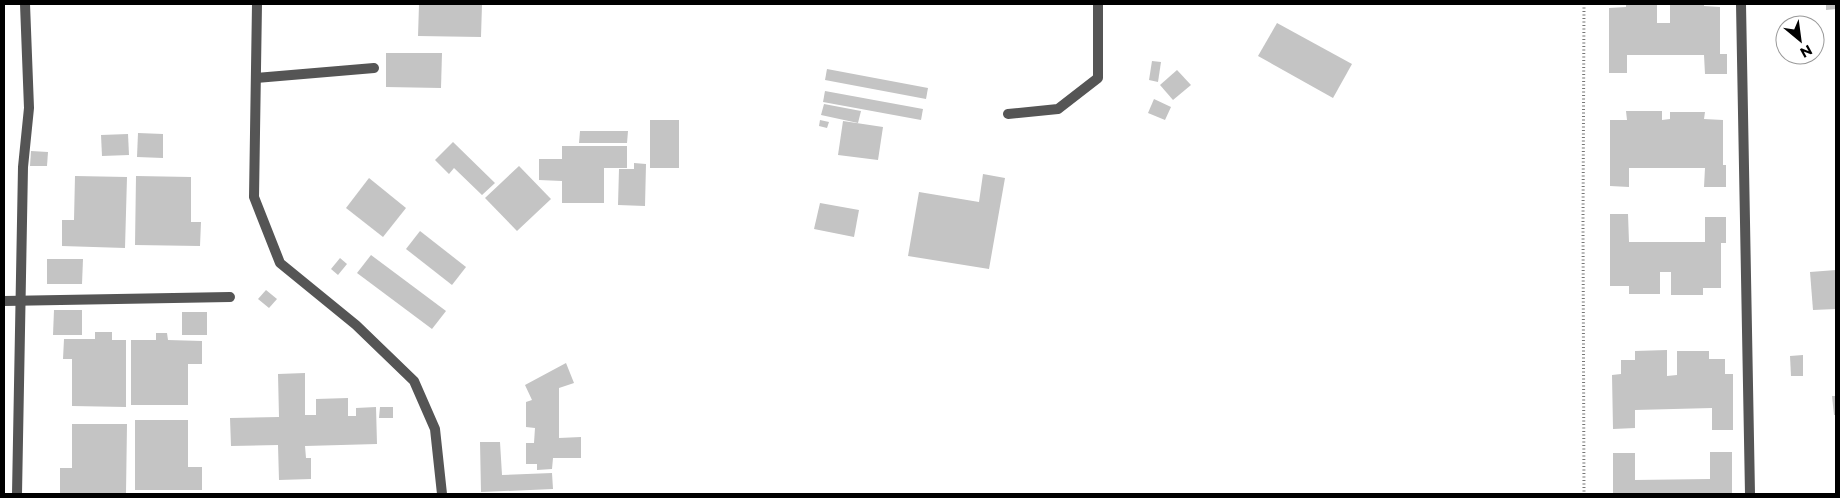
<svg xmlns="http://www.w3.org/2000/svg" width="1840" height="498" font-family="Montserrat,sans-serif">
<rect width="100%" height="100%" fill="#fff"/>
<g fill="#c4c4c4">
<path d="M 419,4 L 482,4 L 481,37 L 418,36 Z"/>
<path d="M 1626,4 L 1657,4 L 1657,23 L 1670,23 L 1670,4 L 1704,4 L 1704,6 L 1720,7 L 1720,54 L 1727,54 L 1727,74 L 1705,74 L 1704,55 L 1627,55 L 1627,73 L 1609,73 L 1609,8 L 1626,7 Z"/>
<path d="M 1826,4 L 1836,4 L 1836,9 L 1826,10 Z"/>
<path d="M 1277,23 L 1352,64 L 1333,98 L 1258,56 Z"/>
<path d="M 386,53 L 442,53 L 441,88 L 386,87 Z"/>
<path d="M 1152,61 L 1161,62 L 1158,82 L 1149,80 Z"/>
<path d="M 827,69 L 928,88 L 926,99 L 825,80 Z"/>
<path d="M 1177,70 L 1191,85 L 1173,100 L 1160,85 Z"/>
<path d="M 825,91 L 923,109 L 921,120 L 823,102 Z"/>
<path d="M 1154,99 L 1171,107 L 1165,120 L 1148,113 Z"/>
<path d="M 824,104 L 861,111 L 858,123 L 821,115 Z"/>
<path d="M 1626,111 L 1662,111 L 1662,120 L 1670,119 L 1670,112 L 1705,112 L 1704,119 L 1723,120 L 1723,165 L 1726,165 L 1726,187 L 1704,187 L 1705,168 L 1629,168 L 1629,187 L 1610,186 L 1610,120 L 1627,120 Z"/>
<rect x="650" y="120" width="29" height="48"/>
<path d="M 820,120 L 829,122 L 827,128 L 819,126 Z"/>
<path d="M 843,121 L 883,127 L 878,160 L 838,155 Z"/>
<path d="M 580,131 L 628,131 L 627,143 L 579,143 Z"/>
<path d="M 138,133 L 163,134 L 163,158 L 137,157 Z"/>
<path d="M 128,134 L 129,155 L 102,156 L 101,135 Z"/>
<path d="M 453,142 L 495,183 L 482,195 L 454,168 L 449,174 L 435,160 Z"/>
<path d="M 562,146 L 627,146 L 627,168 L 604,168 L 604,203 L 562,203 L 562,181 L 539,180 L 539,159 L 562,159 Z"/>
<path d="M 31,151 L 48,152 L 47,166 L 30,166 Z"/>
<path d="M 634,163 L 646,164 L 645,206 L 618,205 L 619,169 L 634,169 Z"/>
<path d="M 519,166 L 551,199 L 517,231 L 485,198 Z"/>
<path d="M 983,174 L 1005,178 L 989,269 L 908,256 L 919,192 L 979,202 Z"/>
<path d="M 75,176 L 127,177 L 125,248 L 62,246 L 62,220 L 74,220 Z"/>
<path d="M 136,176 L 191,177 L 191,222 L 201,222 L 200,246 L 135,245 Z"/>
<path d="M 369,178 L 406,208 L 383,237 L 346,208 Z"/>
<path d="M 820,203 L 859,210 L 854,237 L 814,229 Z"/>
<path d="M 1610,214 L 1628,214 L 1629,242 L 1705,242 L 1705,217 L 1726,217 L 1726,243 L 1721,243 L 1721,288 L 1703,288 L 1703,295 L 1671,295 L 1671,272 L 1660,272 L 1660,294 L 1629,294 L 1629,286 L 1610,286 Z"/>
<path d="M 420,231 L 466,267 L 452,285 L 406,249 Z"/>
<path d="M 371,255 L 446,311 L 432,329 L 357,273 Z"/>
<path d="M 340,258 L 347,264 L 338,275 L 331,269 Z"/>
<path d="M 47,259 L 83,259 L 82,284 L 47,284 Z"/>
<path d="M 1836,270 L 1836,309 L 1813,310 L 1810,272 Z"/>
<path d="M 266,290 L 277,299 L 269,308 L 258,299 Z"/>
<path d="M 54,310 L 82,310 L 82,335 L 53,335 Z"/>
<rect x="182" y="312" width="25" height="23"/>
<path d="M 95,332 L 112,332 L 112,340 L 126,340 L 126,407 L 72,406 L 72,359 L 63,359 L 64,339 L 95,339 Z"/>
<path d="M 156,333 L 167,333 L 168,340 L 202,341 L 202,364 L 188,364 L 188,405 L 131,405 L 131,340 L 156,340 Z"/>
<path d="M 1667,350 L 1667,376 L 1677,375 L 1677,351 L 1709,351 L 1709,359 L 1725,359 L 1725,374 L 1733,374 L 1733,430 L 1712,430 L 1712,408 L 1635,410 L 1635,428 L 1613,429 L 1612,375 L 1621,374 L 1621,360 L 1635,360 L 1635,351 Z"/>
<path d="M 1803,355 L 1803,376 L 1791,376 L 1790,356 Z"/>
<path d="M 566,363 L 574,383 L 559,388 L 559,438 L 581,437 L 581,458 L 553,458 L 552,469 L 537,470 L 537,464 L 526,464 L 526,443 L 534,443 L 535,428 L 526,427 L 526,402 L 532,400 L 525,385 Z"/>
<path d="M 305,373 L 305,415 L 316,415 L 316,399 L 348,398 L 348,416 L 356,416 L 356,408 L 376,407 L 377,444 L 305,446 L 306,458 L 311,458 L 311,479 L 279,480 L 278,445 L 231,446 L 230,418 L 279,417 L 278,374 Z"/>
<path d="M 1832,396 L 1836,396 L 1836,415 L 1834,415 Z"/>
<path d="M 380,407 L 393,407 L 393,418 L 379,418 Z"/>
<path d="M 135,420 L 188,420 L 188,467 L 202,467 L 202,490 L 135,490 Z"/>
<path d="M 72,424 L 127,424 L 126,493 L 60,493 L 60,468 L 72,468 Z"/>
<path d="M 480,442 L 500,442 L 502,475 L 552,473 L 553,489 L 481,492 Z"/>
<path d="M 1710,452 L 1732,452 L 1732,494 L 1613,494 L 1613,453 L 1635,453 L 1635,480 L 1710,479 Z"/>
</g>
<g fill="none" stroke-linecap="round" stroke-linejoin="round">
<path stroke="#777" stroke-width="3" stroke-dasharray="1 2.5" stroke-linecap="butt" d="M 1584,4 L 1583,224 L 1584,494"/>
<path stroke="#555" stroke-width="10" d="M 256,78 L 374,68"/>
<g stroke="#555" stroke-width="10">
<path d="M 257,4 L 254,197 L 280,263 L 356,325 L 414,381 L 435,429 L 442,494"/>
<path d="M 1741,4 L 1750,494"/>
<path d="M 1008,114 L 1058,109 L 1098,78 L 1098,4"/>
<path d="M 4,301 L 230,297"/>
<path d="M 17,494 L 23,167 L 29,108 L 25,4"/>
</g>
</g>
<rect width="1840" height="498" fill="none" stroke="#000000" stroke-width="10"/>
<g transform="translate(1800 40) rotate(151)"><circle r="24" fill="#ffffff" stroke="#999999"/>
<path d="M0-4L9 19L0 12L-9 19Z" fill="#000000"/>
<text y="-8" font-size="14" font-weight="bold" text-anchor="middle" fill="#000000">N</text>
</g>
</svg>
